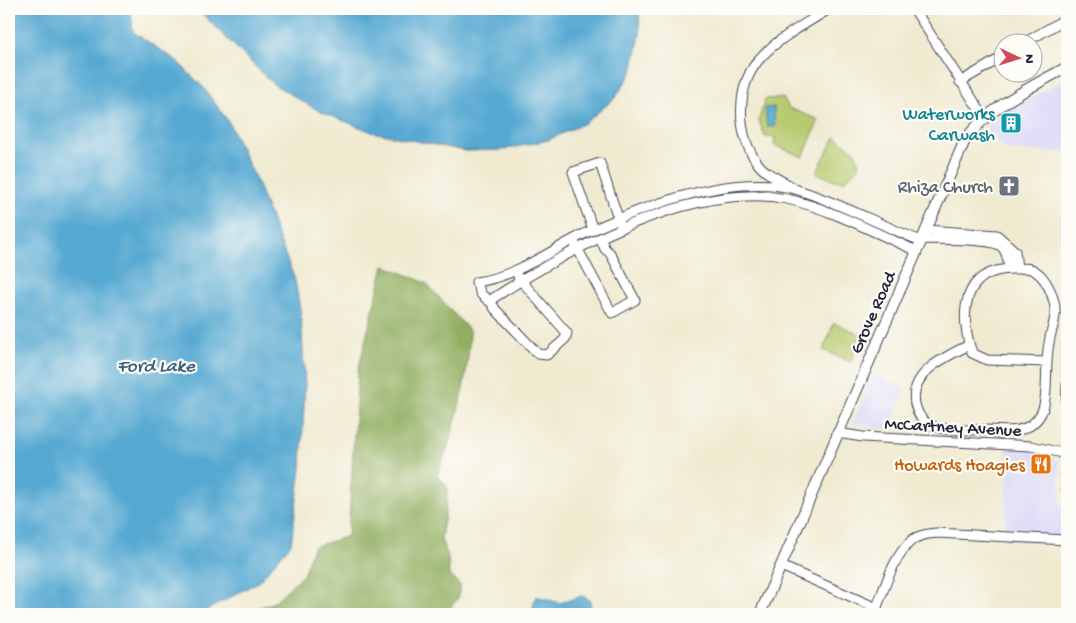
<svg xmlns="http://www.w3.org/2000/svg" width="1076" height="623" font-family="'Gochi Hand',sans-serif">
<rect width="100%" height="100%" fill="#fdfcf7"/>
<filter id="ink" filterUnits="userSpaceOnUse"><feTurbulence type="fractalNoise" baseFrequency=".02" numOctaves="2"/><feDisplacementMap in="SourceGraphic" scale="10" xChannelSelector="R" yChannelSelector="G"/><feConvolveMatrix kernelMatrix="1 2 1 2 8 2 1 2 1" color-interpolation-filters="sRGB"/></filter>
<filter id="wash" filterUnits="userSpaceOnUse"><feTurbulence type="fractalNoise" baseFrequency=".0096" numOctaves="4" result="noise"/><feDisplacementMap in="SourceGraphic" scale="20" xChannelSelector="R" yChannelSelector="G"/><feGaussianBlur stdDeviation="1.12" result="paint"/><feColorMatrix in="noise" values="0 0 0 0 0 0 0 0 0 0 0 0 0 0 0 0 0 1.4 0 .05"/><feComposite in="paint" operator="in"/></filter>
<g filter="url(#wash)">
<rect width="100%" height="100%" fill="#efead0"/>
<g fill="#d9d7f7">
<path d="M 1064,79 L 1067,80 L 1067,153 L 1006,150 L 986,129 L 995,119 Z"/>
<path d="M 873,375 L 906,388 L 889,430 L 852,423 Z"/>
<path d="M 1006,448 L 1034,451 L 1059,461 L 1063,544 L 1004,540 L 1008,472 L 1005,471 Z"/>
</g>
<g fill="#b7cb6e" stroke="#6c7654">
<path d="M 783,98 L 789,108 L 819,120 L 803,157 L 774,145 L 775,137 L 765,137 L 759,120 L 765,99 Z"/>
<path d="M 835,137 L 855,151 L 860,167 L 844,181 L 835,180 L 816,173 Z"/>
<path d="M 834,323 L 862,335 L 851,362 L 823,350 Z"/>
</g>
<path fill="#91af61" stroke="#5a684e" d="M 384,265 L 426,283 L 470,331 C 468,381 455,430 437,476 L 446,484 L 448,493 L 441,540 L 448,556 L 449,574 L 460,585 L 458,598 L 445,614 L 243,614 L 274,602 L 303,575 L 313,547 L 348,536 L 358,371 Z"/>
<g fill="#57a9d2" stroke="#3c6686">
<path d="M 9,9 L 131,9 L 133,32 L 176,60 L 203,87 L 228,121 L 254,175 L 295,280 L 301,315 L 305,384 L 301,469 L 291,544 L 258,582 L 200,614 L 9,614 Z"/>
<path d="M 197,9 L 639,9 L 640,35 L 632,72 L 615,98 L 585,123 L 548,140 L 502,150 L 465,151 L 372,132 L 319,111 L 273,84 Z"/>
<path d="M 774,107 L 775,127 L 767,127 L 765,108 Z"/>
<path d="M 536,596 L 560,603 L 582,596 L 590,600 L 591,606 L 582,614 L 531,614 Z"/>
</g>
</g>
<g filter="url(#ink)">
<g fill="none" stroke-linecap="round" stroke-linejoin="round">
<g stroke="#414051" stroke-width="11">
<g id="minor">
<path d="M 914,9 L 984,117"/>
<path d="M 1026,42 L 1067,18"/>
<path d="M 960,82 L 1004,56"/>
<path d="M 794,188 C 783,181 767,175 759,165 C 735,135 735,83 763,55 C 782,36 807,23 829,9"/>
<path d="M 593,230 L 573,172 L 600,163 L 620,224"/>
<path d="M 926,230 L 997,235 L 1015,251 L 1017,269"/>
<path d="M 922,239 C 938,240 991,237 1002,247 C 1008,253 1008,262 1009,269"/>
<path d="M 575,244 L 612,313 L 635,300 L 610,253 L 605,249 L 600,238"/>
<path d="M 917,251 C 875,233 832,209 787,199 C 693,180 565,251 489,301 L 481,294 L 476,282 C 516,277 551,250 586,233 C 644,206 735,171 798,190 C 840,203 880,225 921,241"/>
<path d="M 490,300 L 495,309 L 538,354 L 547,355 L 565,339 L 567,333 L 518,277"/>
<path d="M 969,345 C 946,357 909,372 915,404 C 917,412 920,419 927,423 C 942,433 970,429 987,430 C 1002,430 1017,434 1031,425 C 1044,415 1045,404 1046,389 C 1047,374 1046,358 1049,343 C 1051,329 1058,317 1054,302 C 1051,290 1044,274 1031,269 C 1026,267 1018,269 1012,269 C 962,270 959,314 972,353 L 987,360 L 1047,362"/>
<path d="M 1067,385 L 1065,454 L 1067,491"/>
<path d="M 837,433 L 863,437 L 1031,446 L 1067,454"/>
<path d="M 781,566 L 877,608"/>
<path d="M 874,614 C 884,591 892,558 911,541 C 918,535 928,534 937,533 L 1067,540"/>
</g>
</g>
<g stroke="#414051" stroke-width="12">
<path id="major" d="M 760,614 L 965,140 C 991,105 1030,88 1067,67"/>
</g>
<use href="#minor" stroke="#fff" stroke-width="9"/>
<use href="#major" stroke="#fff" stroke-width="10"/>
</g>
</g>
<defs>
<g id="building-square" transform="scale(1.125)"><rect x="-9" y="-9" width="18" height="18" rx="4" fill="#0f9aa8" stroke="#fdfcf7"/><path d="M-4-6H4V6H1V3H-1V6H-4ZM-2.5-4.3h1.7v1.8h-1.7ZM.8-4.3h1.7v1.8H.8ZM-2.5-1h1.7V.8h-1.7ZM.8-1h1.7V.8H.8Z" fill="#fff"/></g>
<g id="church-square" transform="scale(1.125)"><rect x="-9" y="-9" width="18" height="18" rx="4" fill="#6b7280" stroke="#fdfcf7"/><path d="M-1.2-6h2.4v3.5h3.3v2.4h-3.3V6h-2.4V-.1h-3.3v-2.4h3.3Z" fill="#fff"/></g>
<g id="restaurant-square" transform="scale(1.125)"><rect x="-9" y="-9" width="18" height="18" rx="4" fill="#e8710a" stroke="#fdfcf7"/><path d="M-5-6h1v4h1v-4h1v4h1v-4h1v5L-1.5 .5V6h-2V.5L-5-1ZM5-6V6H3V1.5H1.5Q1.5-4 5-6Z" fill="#fff"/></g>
</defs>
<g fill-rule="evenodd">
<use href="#building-square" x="1011" y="123"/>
<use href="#church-square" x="1009" y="186"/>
<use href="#restaurant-square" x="1041" y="464"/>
</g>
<g text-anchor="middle" stroke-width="4.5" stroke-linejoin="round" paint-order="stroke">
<g font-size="18" fill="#0d838f" stroke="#fdfcf7" text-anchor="end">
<text x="995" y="119">Waterworks<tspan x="995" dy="21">Carwash</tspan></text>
</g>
<g font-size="18" fill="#5b616d" stroke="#fdfcf7" text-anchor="end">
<text x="993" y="192">Rhiza Church</text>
</g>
<g font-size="18" fill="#22223b" stroke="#fdfcf7">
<text transform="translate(872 312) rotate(-66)" y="6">Grove Road</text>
<text transform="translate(953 426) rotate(3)" y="6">McCartney Avenue</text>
</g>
<g font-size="18" fill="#c56008" stroke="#fdfcf7" text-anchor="end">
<text x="1025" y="470">Howards Hoagies</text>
</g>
<g font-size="19" font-style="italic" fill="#3a5f7f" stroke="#fdfcf7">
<text x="156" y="371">Ford Lake</text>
</g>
</g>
<rect width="1076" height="623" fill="none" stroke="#fdfcf7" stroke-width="30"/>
<g transform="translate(1018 58) rotate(94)"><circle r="24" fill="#fdfcf7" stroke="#a5a5ac"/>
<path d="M0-4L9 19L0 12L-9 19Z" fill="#d1495b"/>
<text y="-8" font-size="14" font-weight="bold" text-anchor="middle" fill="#22223b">N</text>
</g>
</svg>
